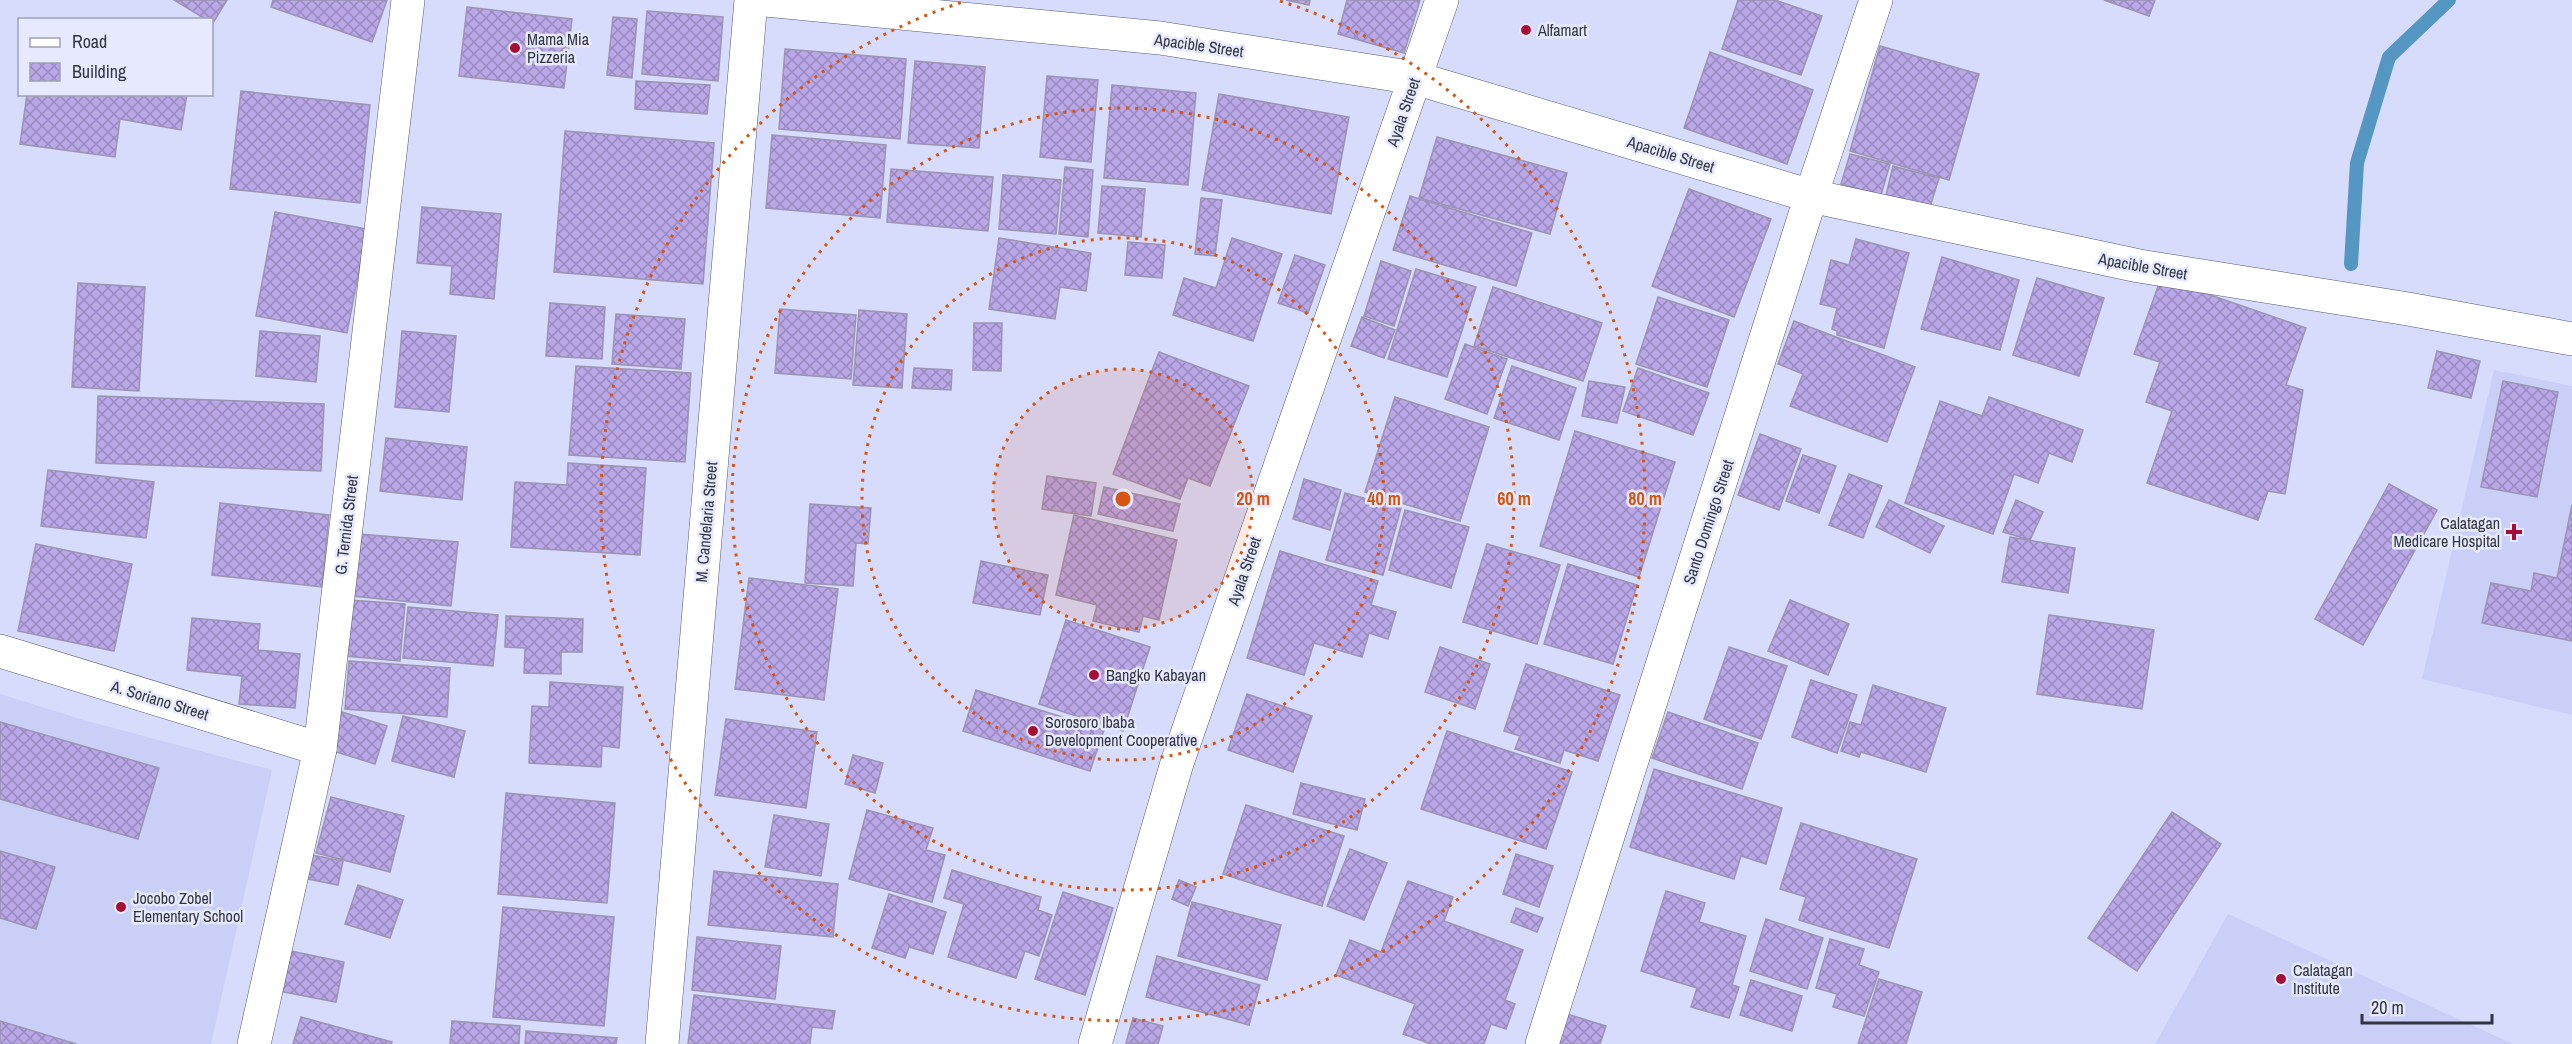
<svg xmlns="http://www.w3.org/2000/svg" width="2572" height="1044" font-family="'Archivo Narrow',sans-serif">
<defs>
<pattern id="building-cross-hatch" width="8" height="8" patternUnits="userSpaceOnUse" patternTransform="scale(1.5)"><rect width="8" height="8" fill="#baa7e8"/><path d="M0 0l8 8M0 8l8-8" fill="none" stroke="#9889be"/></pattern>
</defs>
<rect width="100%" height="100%" fill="#d7dcfd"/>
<g fill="#c9cff7">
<path d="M 2494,370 L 2572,386 L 2572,715 L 2422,679 Z"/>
<path d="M 0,694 L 87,721 L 272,770 L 211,1044 L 0,1044 Z"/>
<path d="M 2228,914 L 2513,1044 L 2155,1044 Z"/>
</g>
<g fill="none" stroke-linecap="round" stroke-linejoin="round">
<path stroke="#5497c3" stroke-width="14" d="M 2351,264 L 2357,163 L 2389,57 L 2449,0"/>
</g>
<g fill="url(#building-cross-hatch)" stroke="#9c94b2" stroke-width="1.5">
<path d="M 174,0 L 227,0 L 213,23 L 212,20 L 207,20 Z"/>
<path d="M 273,0 L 387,0 L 372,42 L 271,7 Z"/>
<path d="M 1286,0 L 1310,0 L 1309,5 Z"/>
<path d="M 1347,0 L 1420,0 L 1404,53 L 1338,34 Z"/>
<path d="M 1738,0 L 1775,0 L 1822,16 L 1801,75 L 1722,49 Z"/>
<path d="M 2104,0 L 2155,0 L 2149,16 Z"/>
<path d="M 467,7 L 572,19 L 564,88 L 459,76 Z"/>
<path d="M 647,11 L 723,17 L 718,81 L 642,74 Z"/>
<path d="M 613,17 L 637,19 L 632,78 L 607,75 Z"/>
<path d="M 1880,46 L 1979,74 L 1949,180 L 1850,151 Z"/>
<path d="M 785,49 L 906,59 L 900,139 L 779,129 Z"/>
<path d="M 1710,52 L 1813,90 L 1787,164 L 1684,128 Z"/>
<path d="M 915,61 L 985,67 L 979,148 L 908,143 Z"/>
<path d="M 1047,76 L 1098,80 L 1091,162 L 1040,157 Z"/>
<path d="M 636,81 L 710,85 L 707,114 L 635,109 Z"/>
<path d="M 1112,85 L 1196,93 L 1188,185 L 1104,178 Z"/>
<path d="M 241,91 L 370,105 L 360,203 L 230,189 Z"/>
<path d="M 27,94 L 187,94 L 181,130 L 120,119 L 115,157 L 20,144 Z"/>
<path d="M 1219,94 L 1349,117 L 1331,214 L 1202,190 Z"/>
<path d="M 565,131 L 714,143 L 703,284 L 554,272 Z"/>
<path d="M 772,135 L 886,145 L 880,218 L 766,208 Z"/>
<path d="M 1437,137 L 1567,173 L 1550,234 L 1419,198 Z"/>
<path d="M 1850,154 L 1890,164 L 1881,195 L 1841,184 Z"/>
<path d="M 1893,166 L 1939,178 L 1930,207 L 1886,195 Z"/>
<path d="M 1065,167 L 1093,170 L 1088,237 L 1059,234 Z"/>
<path d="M 891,169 L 993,177 L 988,231 L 887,222 Z"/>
<path d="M 1003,175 L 1061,180 L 1056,234 L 999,229 Z"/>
<path d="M 1102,186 L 1145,189 L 1141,237 L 1098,233 Z"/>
<path d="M 1689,189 L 1771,219 L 1734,317 L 1652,286 Z"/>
<path d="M 1410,196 L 1532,233 L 1516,286 L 1393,250 Z"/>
<path d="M 1201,198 L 1222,200 L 1215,256 L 1195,254 Z"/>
<path d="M 422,207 L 501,214 L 494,299 L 450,294 L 452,266 L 417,263 Z"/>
<path d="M 275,212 L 367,229 L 347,333 L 256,316 Z"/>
<path d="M 999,238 L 1091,253 L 1086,291 L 1060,287 L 1055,319 L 989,309 Z"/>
<path d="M 1232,238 L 1282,254 L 1253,341 L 1173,315 L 1184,278 L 1216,288 Z"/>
<path d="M 1856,239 L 1909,253 L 1884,348 L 1837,335 L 1837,331 L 1832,329 L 1837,308 L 1820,304 L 1831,260 L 1849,265 Z"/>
<path d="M 1128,242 L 1165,245 L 1162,278 L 1125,275 Z"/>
<path d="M 1295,255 L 1325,265 L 1308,313 L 1278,303 Z"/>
<path d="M 1942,257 L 2019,280 L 2000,350 L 1921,329 Z"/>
<path d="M 1381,261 L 1411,271 L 1394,326 L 1364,316 Z"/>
<path d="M 1416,269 L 1476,287 L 1447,377 L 1388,359 Z"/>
<path d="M 2037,278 L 2104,298 L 2079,376 L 2013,355 Z"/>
<path d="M 2161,278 L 2306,328 L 2286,385 L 2303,390 L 2285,494 L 2268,491 L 2258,520 L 2147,483 L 2172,411 L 2146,402 L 2160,362 L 2134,354 Z"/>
<path d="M 78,283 L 145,287 L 139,391 L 72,387 Z"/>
<path d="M 1493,287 L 1602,323 L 1583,381 L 1474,346 Z"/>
<path d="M 1658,297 L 1729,320 L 1707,387 L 1636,364 Z"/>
<path d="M 550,303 L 605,307 L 602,359 L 546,356 Z"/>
<path d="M 780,309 L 856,315 L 851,379 L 775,373 Z"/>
<path d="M 859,310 L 907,314 L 902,388 L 853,385 Z"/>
<path d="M 616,314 L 685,319 L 681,369 L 612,364 Z"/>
<path d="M 1362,317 L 1395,330 L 1384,358 L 1351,346 Z"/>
<path d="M 1794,321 L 1915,367 L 1887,442 L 1790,406 L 1803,374 L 1778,364 Z"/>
<path d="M 974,323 L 1002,323 L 1001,371 L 973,370 Z"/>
<path d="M 260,331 L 320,336 L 316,382 L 256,376 Z"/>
<path d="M 402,331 L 456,336 L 449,412 L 395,407 Z"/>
<path d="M 1465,344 L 1507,359 L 1487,414 L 1445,399 Z"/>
<path d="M 2437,351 L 2480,361 L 2471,398 L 2428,388 Z"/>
<path d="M 1159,352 L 1249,386 L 1210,486 L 1188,478 L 1180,499 L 1113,474 Z"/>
<path d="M 576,366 L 691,373 L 685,462 L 569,455 Z"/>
<path d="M 1512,366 L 1576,388 L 1559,440 L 1494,418 Z"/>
<path d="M 914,368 L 952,370 L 951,390 L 912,388 Z"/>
<path d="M 1638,368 L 1709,393 L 1693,435 L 1623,411 Z"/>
<path d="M 1589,381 L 1625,387 L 1617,423 L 1582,416 Z"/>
<path d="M 2503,381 L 2558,392 L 2537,497 L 2481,487 Z"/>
<path d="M 98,396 L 324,404 L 321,471 L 96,463 Z"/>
<path d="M 1395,397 L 1489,427 L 1460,521 L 1365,492 Z"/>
<path d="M 1989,397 L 2083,430 L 2072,462 L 2049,453 L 2038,483 L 2014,474 L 1993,534 L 1905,503 L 1940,401 L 1982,416 Z"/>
<path d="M 1575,431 L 1675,462 L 1639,577 L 1540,546 Z"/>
<path d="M 1760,434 L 1801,449 L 1779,510 L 1738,495 Z"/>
<path d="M 386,438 L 467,447 L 462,500 L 380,491 Z"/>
<path d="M 1803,455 L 1836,466 L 1819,513 L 1786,501 Z"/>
<path d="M 568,463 L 646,468 L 640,555 L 511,547 L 515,482 L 567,485 Z"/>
<path d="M 48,470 L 154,482 L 146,538 L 41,526 Z"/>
<path d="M 1849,474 L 1882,486 L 1863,538 L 1829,525 Z"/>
<path d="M 1047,476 L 1096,483 L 1091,516 L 1042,509 Z"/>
<path d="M 1304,479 L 1341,490 L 1330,530 L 1293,519 Z"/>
<path d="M 2389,484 L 2437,510 L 2363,645 L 2315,619 Z"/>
<path d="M 1104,487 L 1180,504 L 1173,531 L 1098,514 Z"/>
<path d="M 1345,493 L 1401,508 L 1383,575 L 1326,560 Z"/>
<path d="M 1889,500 L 1944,526 L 1930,553 L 1876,527 Z"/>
<path d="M 2016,500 L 2043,512 L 2030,540 L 2003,532 Z"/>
<path d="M 220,503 L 329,515 L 322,587 L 212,575 Z"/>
<path d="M 810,504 L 871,508 L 868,544 L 856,543 L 853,586 L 805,583 Z"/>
<path d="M 2572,505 L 2572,641 L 2482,623 L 2491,583 L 2531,591 L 2534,573 L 2557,578 Z"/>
<path d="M 1405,510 L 1469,527 L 1451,588 L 1389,570 Z"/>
<path d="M 1074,515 L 1177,540 L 1159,620 L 1143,616 L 1139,632 L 1093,621 L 1097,605 L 1056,595 Z"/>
<path d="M 358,534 L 458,542 L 451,606 L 352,596 Z"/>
<path d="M 2010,537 L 2075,548 L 2068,593 L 2002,582 Z"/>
<path d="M 36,544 L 132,564 L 114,651 L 18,631 Z"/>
<path d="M 1487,544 L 1560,565 L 1537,644 L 1463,622 Z"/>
<path d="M 1280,551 L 1378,581 L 1371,605 L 1396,612 L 1388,639 L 1369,633 L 1362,657 L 1314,643 L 1304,675 L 1247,658 Z"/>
<path d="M 981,561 L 1048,575 L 1040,615 L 973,603 Z"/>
<path d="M 1568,564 L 1637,585 L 1613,664 L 1544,644 Z"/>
<path d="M 749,578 L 838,589 L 824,700 L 735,689 Z"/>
<path d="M 349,600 L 405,604 L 400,661 L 344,656 Z"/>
<path d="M 1790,600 L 1849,624 L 1828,675 L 1768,651 Z"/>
<path d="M 408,607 L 498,615 L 493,666 L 403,658 Z"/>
<path d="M 2049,615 L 2154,630 L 2142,709 L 2037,694 Z"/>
<path d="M 506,616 L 583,619 L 582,652 L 561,652 L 561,674 L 524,673 L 525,648 L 505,647 Z"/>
<path d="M 192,618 L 260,624 L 258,650 L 300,654 L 295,708 L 239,704 L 242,676 L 187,670 Z"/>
<path d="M 1066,620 L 1150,647 L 1123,731 L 1039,704 Z"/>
<path d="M 1440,647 L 1490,664 L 1475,709 L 1425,692 Z"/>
<path d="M 1729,647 L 1787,666 L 1761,739 L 1704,719 Z"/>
<path d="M 349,661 L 450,668 L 447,717 L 345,709 Z"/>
<path d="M 1526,664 L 1620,695 L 1598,761 L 1564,750 L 1560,763 L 1515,749 L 1520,736 L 1504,731 Z"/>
<path d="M 1811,680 L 1857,695 L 1837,753 L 1792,737 Z"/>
<path d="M 550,682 L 623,687 L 619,748 L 602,746 L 601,767 L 529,763 L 532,706 L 549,707 Z"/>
<path d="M 1873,685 L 1946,708 L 1926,772 L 1861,752 L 1859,757 L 1841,751 L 1850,722 L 1861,725 Z"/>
<path d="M 976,690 L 1104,730 L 1090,771 L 963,731 Z"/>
<path d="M 1247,694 L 1312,716 L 1293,772 L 1228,750 Z"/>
<path d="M 342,712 L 387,726 L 375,764 L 330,750 Z"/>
<path d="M 1668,712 L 1758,743 L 1742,789 L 1652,758 Z"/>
<path d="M 403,716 L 465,731 L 454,777 L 392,761 Z"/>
<path d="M 726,719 L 817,732 L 806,808 L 715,795 Z"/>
<path d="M 0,722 L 159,768 L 138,839 L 0,799 Z"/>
<path d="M 1447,731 L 1572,772 L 1546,849 L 1421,809 Z"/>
<path d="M 853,755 L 883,763 L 875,793 L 845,784 Z"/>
<path d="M 1654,769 L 1782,808 L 1766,864 L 1741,856 L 1734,879 L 1630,847 Z"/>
<path d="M 1301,783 L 1365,799 L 1357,830 L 1293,814 Z"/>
<path d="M 506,793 L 615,803 L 607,903 L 498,894 Z"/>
<path d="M 331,797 L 404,816 L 390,872 L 316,853 Z"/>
<path d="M 1246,805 L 1344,836 L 1322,906 L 1223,874 Z"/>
<path d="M 867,810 L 933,828 L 926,850 L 945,855 L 932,902 L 849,879 Z"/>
<path d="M 2172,812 L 2221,844 L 2137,971 L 2088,938 Z"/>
<path d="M 774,815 L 829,824 L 821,876 L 765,867 Z"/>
<path d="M 1801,823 L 1917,859 L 1889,948 L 1799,920 L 1806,897 L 1780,889 Z"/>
<path d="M 1350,849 L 1387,863 L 1364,920 L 1327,906 Z"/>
<path d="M 0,851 L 55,867 L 36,929 L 0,918 Z"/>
<path d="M 307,854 L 343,861 L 338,885 L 302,878 Z"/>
<path d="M 1516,854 L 1553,866 L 1539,907 L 1503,894 Z"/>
<path d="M 952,870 L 1041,897 L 1038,910 L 1052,915 L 1039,956 L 1025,951 L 1016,978 L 948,957 L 964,904 L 944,898 Z"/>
<path d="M 714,871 L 838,884 L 833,937 L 708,925 Z"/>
<path d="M 1179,880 L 1196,887 L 1188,906 L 1172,899 Z"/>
<path d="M 1408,881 L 1453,897 L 1444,921 L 1523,950 L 1505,1000 L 1515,1004 L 1506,1029 L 1491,1024 L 1484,1044 L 1431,1044 L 1403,1034 L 1415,1004 L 1336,975 L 1350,940 L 1381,952 Z"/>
<path d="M 358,885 L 403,900 L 390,938 L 345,924 Z"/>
<path d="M 1666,891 L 1705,903 L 1699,922 L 1746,936 L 1732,985 L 1739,987 L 1729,1018 L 1691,1007 L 1697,988 L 1641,971 Z"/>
<path d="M 1063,892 L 1113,908 L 1085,995 L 1035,979 Z"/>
<path d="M 889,894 L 946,912 L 933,954 L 909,947 L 905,958 L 872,948 Z"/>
<path d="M 1192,902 L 1281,925 L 1267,980 L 1178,956 Z"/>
<path d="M 503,907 L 614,917 L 604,1026 L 493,1017 Z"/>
<path d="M 1516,908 L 1543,918 L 1537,932 L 1511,922 Z"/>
<path d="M 1766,919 L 1823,938 L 1807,989 L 1750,971 Z"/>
<path d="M 697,937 L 781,946 L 775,999 L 692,990 Z"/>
<path d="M 1830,939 L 1864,949 L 1859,965 L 1879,972 L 1864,1016 L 1833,1007 L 1837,994 L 1816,988 Z"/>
<path d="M 286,950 L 344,962 L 336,1002 L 278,991 Z"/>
<path d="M 1157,956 L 1260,985 L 1249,1025 L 1146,997 Z"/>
<path d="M 1879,979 L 1922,992 L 1906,1044 L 1858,1044 Z"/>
<path d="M 1751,980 L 1802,996 L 1792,1031 L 1740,1015 Z"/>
<path d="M 694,995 L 835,1011 L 832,1029 L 812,1027 L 810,1044 L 688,1044 Z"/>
<path d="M 1567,1014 L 1606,1026 L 1600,1044 L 1557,1044 Z"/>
<path d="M 301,1017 L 392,1042 L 391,1044 L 293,1044 Z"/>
<path d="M 1133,1018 L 1163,1026 L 1158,1044 L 1126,1043 Z"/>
<path d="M 0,1021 L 76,1044 L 0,1044 Z"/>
<path d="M 452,1021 L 520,1026 L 519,1044 L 450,1044 Z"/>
<path d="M 526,1031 L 617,1038 L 616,1044 L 525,1044 Z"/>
</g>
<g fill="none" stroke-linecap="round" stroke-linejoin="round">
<g stroke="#565a76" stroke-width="34">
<g id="minor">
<path d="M 1811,196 L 1876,0"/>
<path d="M 0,651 L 320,749"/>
<path d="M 254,1044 L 320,749 L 408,0"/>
<path d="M 662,1044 L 751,0"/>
</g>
</g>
<g stroke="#565a76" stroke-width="34">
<g id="tertiary">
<path d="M 766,0 L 1160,38 L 1415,78"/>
<path d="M 1811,196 L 2139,266 L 2408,309 L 2572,339"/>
</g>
</g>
<g stroke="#565a76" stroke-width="34">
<g id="primary">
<path d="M 1415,78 L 1811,196 L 1542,1044"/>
<path d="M 1095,1044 L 1177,763 L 1442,0"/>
</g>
</g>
<use href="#minor" stroke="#fff" stroke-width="33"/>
<use href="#tertiary" stroke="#fff" stroke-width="33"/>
<use href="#primary" stroke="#fff" stroke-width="33"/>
</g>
<circle cx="1123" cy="499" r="130" fill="#d65511" fill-opacity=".12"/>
<g fill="none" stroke="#d65511" stroke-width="3" stroke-dasharray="3 6">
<circle cx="1123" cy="499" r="130"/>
<circle cx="1123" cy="499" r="261"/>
<circle cx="1123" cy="499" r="391"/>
<path d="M1280 1A522 522 0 1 1 966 1"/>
</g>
<g fill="#a70e35" stroke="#e7eafe" stroke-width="2">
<circle cx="1526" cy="30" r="6"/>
<circle cx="515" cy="48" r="6"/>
<path d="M2511 523h6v6h6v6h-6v6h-6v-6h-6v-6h6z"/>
<circle cx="1094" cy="675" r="6"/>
<circle cx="1033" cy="731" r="6"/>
<circle cx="121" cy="907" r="6"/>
<circle cx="2281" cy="979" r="6"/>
</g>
<g text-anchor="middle" stroke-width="5" stroke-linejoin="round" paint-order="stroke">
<g font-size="16" fill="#333541" stroke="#e7eafe" text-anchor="start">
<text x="1538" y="36">Alfamart</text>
<text x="527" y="45">Mama Mia<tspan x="527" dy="18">Pizzeria</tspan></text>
<text x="2500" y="529" text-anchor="end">Calatagan<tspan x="2500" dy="18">Medicare Hospital</tspan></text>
<text x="1106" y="681">Bangko Kabayan</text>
<text x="1045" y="728">Sorosoro Ibaba<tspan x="1045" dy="18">Development Cooperative</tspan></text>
<text x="133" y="904">Jocobo Zobel<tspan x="133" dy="18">Elementary School</tspan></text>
<text x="2293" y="976">Calatagan<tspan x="2293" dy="18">Institute</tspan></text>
</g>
<g font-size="16" fill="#333541" stroke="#e7eafe">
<text transform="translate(1199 45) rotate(8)" y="6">Apacible Street</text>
<text transform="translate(1403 112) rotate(-71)" y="6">Ayala Street</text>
<text transform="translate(1671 154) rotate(17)" y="6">Apacible Street</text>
<text transform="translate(2143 266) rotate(10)" y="6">Apacible Street</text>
<text transform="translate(706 522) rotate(-85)" y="6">M. Candelaria Street</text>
<text transform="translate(1708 522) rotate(-72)" y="6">Santo Domingo Street</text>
<text transform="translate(346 525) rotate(-83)" y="6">G. Ternida Street</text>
<text transform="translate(1244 571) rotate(-71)" y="6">Ayala Street</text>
<text transform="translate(160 700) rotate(17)" y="6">A. Soriano Street</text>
</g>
</g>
<circle cx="1123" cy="499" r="9" fill="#d65511" stroke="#e7eafe" stroke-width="3"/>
<g font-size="18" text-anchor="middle" font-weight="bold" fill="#d65511" stroke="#e7eafe" stroke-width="5" stroke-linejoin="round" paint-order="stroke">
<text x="1253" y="505">20 m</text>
<text x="1384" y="505">40 m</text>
<text x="1514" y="505">60 m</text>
<text x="1645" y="505">80 m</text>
</g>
<rect x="18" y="18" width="195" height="78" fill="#e7eafe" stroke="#9fa2b2" stroke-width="1.5"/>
<rect x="30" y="38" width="30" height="9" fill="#ffffff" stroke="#9fa2b2" stroke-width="1.5"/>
<text x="72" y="48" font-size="18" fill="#333541">Road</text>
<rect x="30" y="63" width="30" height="18" fill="url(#building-cross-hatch)" stroke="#9fa2b2" stroke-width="1.5"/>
<text x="72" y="78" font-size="18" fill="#333541">Building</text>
<path d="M2362 1014v9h130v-9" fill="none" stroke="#333541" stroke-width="3"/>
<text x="2371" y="1014" font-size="18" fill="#333541" stroke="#e7eafe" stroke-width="4.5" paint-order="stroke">20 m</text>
</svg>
